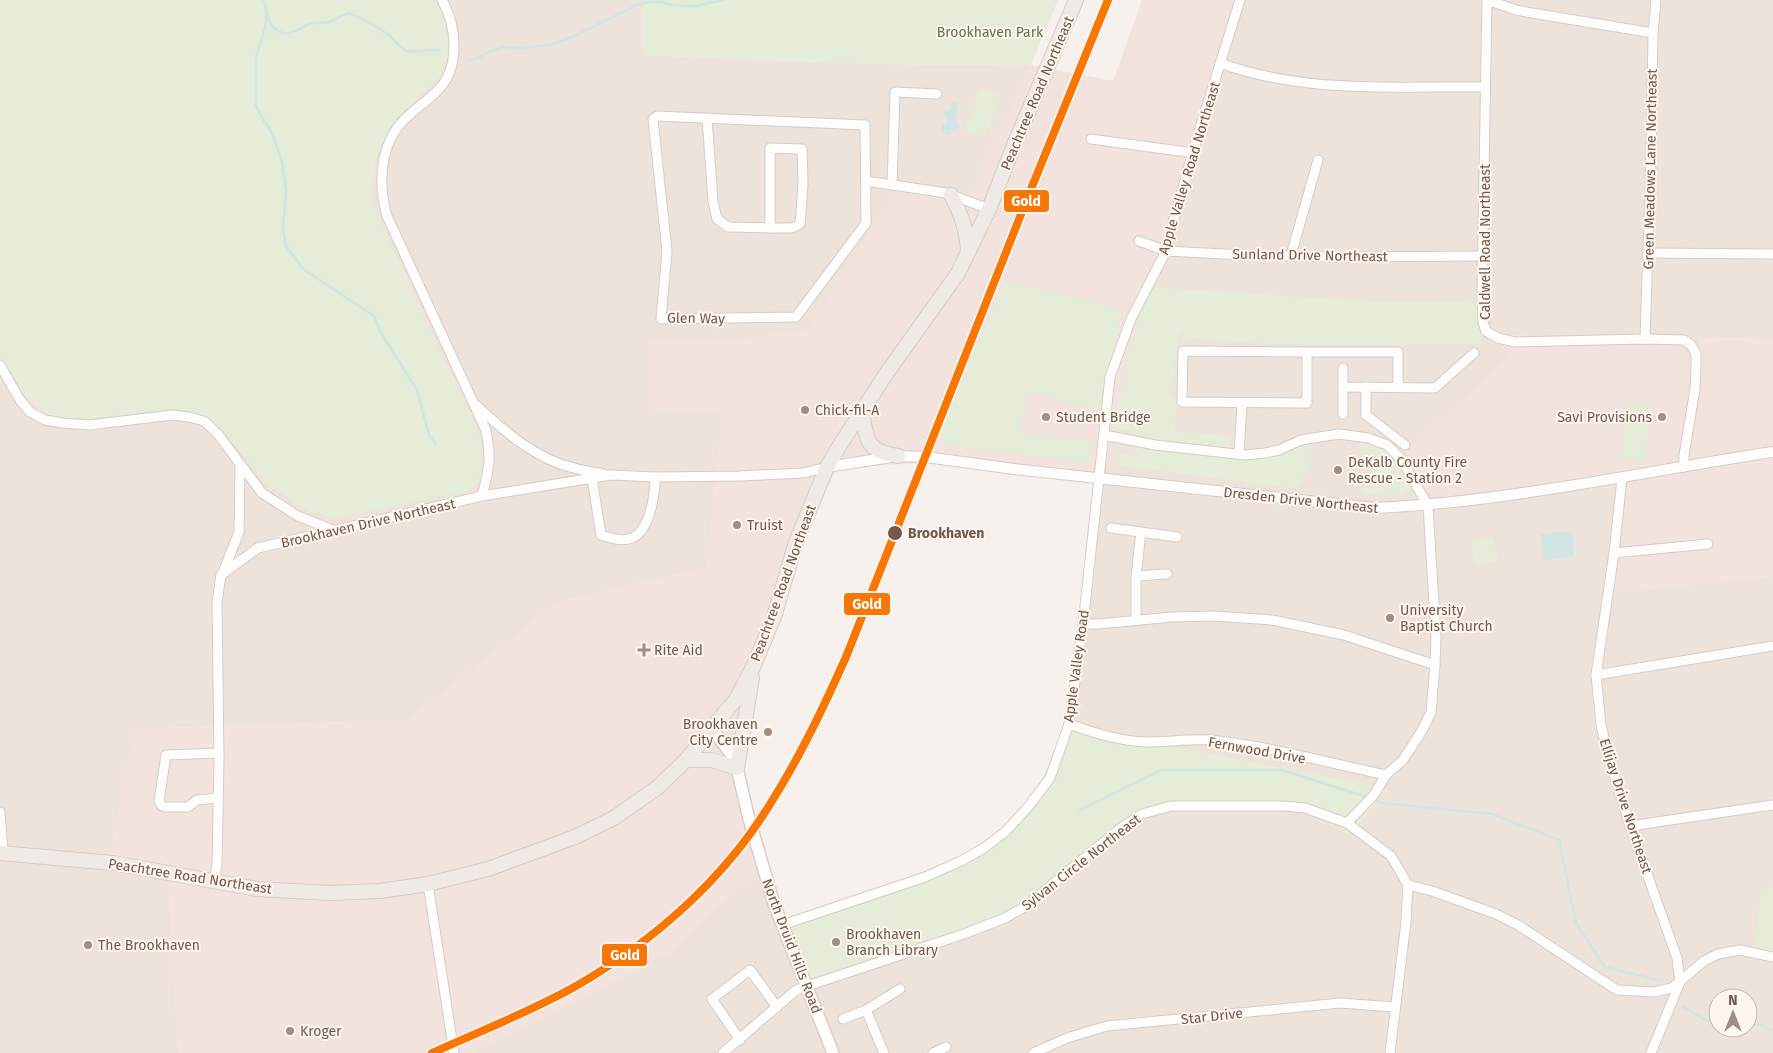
<svg xmlns="http://www.w3.org/2000/svg" width="1773" height="1053" font-family="'Fira Sans',sans-serif">
<rect width="100%" height="100%" fill="#f6f1ec"/>
<g fill="#eee3da" fill-rule="evenodd">
<path d="M 437,0 L 643,0 L 643,55 L 874,64 L 1031,65 L 969,197 L 905,182 L 806,331 L 730,341 L 707,568 L 558,602 L 409,720 L 133,729 L 169,874 L 174,987 L 179,1053 L 0,1053 L 0,359 L 19,390 L 102,419 L 172,410 L 202,414 L 223,429 L 267,484 L 481,440 L 372,204 L 371,179 L 377,153 L 398,116 L 441,76 L 444,14 Z"/>
<path d="M 1241,0 L 1773,0 L 1773,339 L 1700,338 L 1699,362 L 1667,339 L 1495,335 L 1508,356 L 1474,391 L 1536,491 L 1614,487 L 1627,484 L 1609,593 L 1773,576 L 1773,1053 L 472,1053 L 673,950 L 763,864 L 781,925 L 1111,840 L 1152,810 L 1214,806 L 1306,811 L 1350,834 L 1387,790 L 1064,725 L 1074,685 L 1101,481 L 1135,329 L 1195,149 ZM 1718,998 L 1748,998 L 1748,1028 L 1718,1028 Z"/>
</g>
<g fill="#f3e3de">
<path d="M 1142,0 L 1241,0 L 1195,149 L 1135,329 L 1101,481 L 943,458 L 929,463 L 838,467 L 784,572 L 757,671 L 739,762 L 763,864 L 673,950 L 472,1053 L 179,1053 L 174,987 L 169,874 L 110,858 L 133,729 L 409,720 L 558,602 L 707,568 L 722,414 L 649,409 L 649,340 L 730,341 L 806,331 L 905,182 L 969,197 L 1031,65 L 1113,81 Z"/>
<path d="M 1495,335 L 1667,339 L 1698,362 L 1700,338 L 1773,339 L 1773,576 L 1609,593 L 1627,484 L 1614,487 L 1536,491 L 1491,498 L 1431,495 L 1403,456 L 1508,356 Z"/>
</g>
<g fill="#e5ecd8">
<path d="M 0,0 L 437,0 L 444,14 L 449,52 L 441,76 L 398,116 L 377,153 L 372,179 L 372,204 L 481,440 L 481,474 L 477,484 L 466,492 L 337,518 L 310,512 L 267,484 L 223,430 L 203,414 L 172,410 L 102,419 L 53,418 L 19,390 L 0,359 Z"/>
<path d="M 643,0 L 1058,0 L 1031,65 L 874,64 L 643,55 Z"/>
<path d="M 985,89 L 999,96 L 1001,98 L 985,135 L 980,136 L 964,129 L 979,91 Z"/>
<path d="M 1004,283 L 1049,290 L 1122,310 L 1100,411 L 1028,392 L 1020,432 L 1092,442 L 1088,463 L 940,445 L 944,421 Z"/>
<path d="M 1149,287 L 1361,301 L 1480,303 L 1481,344 L 1279,345 L 1187,338 L 1180,330 L 1170,398 L 1178,399 L 1174,431 L 1231,436 L 1230,447 L 1164,442 L 1113,427 L 1135,329 Z"/>
<path d="M 1628,401 L 1651,406 L 1645,462 L 1620,460 Z"/>
<path d="M 1312,441 L 1311,465 L 1297,489 L 1115,465 L 1119,453 L 1136,456 L 1136,445 L 1247,460 L 1265,458 Z"/>
<path d="M 1361,441 C 1394,450 1397,461 1415,488 L 1401,496 L 1363,494 L 1361,486 L 1372,466 L 1367,460 L 1362,457 Z"/>
<path d="M 1494,538 L 1498,561 L 1475,564 L 1471,542 Z"/>
<path d="M 1064,725 L 1387,789 L 1350,835 L 1306,811 L 1214,806 L 1152,810 L 1006,916 L 811,982 L 782,925 L 896,892 L 1002,838 L 1056,757 Z"/>
<path d="M 1773,887 L 1773,954 L 1755,950 L 1761,889 Z"/>
</g>
<g fill="#cfe6e5">
<path d="M 956,102 L 958,108 L 955,115 L 960,127 L 951,130 L 952,134 L 948,135 L 942,133 L 941,130 L 943,124 L 947,122 L 943,112 L 952,109 L 950,104 Z"/>
<path d="M 1572,531 L 1574,556 L 1544,560 L 1540,534 Z"/>
</g>
<g fill="none" stroke-linecap="round" stroke-linejoin="round">
<g stroke="#cfe6e5" stroke-width="2.5">
<path d="M 262,0 C 268,7 265,16 271,24 C 286,43 296,29 312,23 C 317,22 323,23 328,22 C 335,20 342,15 349,13 C 364,19 378,27 390,36 C 396,41 401,50 408,51 C 419,53 429,48 440,51"/>
<path d="M 266,16 L 265,28 L 256,57 L 256,105 L 261,116 L 272,133 L 282,162 L 286,190 L 283,229 L 286,246 L 303,269 L 374,316 L 381,333 L 417,390 L 429,435 L 436,444"/>
<path d="M 470,61 L 501,47 L 525,48 L 549,45 L 572,37 L 637,5 L 649,2 L 661,2 L 672,5 L 696,6 L 723,0"/>
<path d="M 1377,801 L 1383,803 L 1492,814 L 1559,840 L 1576,923 L 1605,967 L 1662,981"/>
<path d="M 1080,810 L 1161,770 L 1282,770 L 1364,796"/>
<path d="M 1682,1006 L 1709,1022 L 1718,1023"/>
<path d="M 1748,1024 L 1762,1025 L 1773,1031"/>
</g>
<g stroke="#d4cdc7" stroke-width="11">
<g id="minor">
<path d="M 442,0 C 457,27 461,69 436,92 C 424,104 407,114 397,128 C 379,153 379,189 387,216 L 485,428 C 492,454 489,471 482,496"/>
<path d="M 1487,0 L 1482,293 L 1483,322 L 1486,331 L 1498,338 L 1515,342 L 1645,339 L 1684,340 L 1691,345 L 1696,354 L 1696,368 L 1695,389 L 1684,455 L 1684,467"/>
<path d="M 1487,0 L 1516,10 L 1532,13 L 1653,33"/>
<path d="M 1220,63 C 1304,94 1397,86 1485,87"/>
<path d="M 657,116 L 865,125 L 866,223 L 796,317 L 661,319 L 667,251 L 653,119 Z"/>
<path d="M 707,118 L 713,201 L 717,219 L 728,227 L 770,228"/>
<path d="M 1091,139 L 1194,153"/>
<path d="M 770,148 L 802,149 L 803,184 L 800,224 L 792,228 L 770,228 Z"/>
<path d="M 866,181 L 946,193 L 989,209"/>
<path d="M 892,185 L 895,92 L 937,94"/>
<path d="M 1139,241 L 1166,251 L 1243,255 L 1330,257 L 1483,256"/>
<path d="M 1648,253 L 1773,254"/>
<path d="M 1291,255 L 1318,160"/>
<path d="M 1645,339 L 1651,157 L 1653,33 L 1656,0"/>
<path d="M 1307,352 L 1183,351 L 1182,402 L 1307,403 L 1307,352 L 1398,352 L 1398,387"/>
<path d="M 0,365 L 20,400 L 30,412 L 45,420 L 63,423 L 89,425 L 172,415 L 189,417 L 204,421 L 217,433 L 262,493 L 298,516 L 335,531"/>
<path d="M 1343,368 L 1343,387 L 1435,388 L 1474,353"/>
<path d="M 1366,387 L 1366,415 L 1405,445"/>
<path d="M 477,406 C 504,431 537,460 574,468 C 584,471 594,472 604,474"/>
<path d="M 1343,414 L 1343,387"/>
<path d="M 1104,435 L 1155,445 L 1245,455 L 1265,453 L 1279,450 L 1301,440 L 1339,434 L 1368,438 L 1387,445 L 1401,459 L 1428,506 L 1436,637 L 1435,665 L 1431,712 L 1423,729 L 1403,760 L 1386,775 L 1374,795 L 1347,823"/>
<path d="M 1239,454 L 1242,404"/>
<path d="M 592,478 L 601,535 C 610,538 622,542 632,538 C 650,530 655,495 655,477"/>
<path d="M 1622,478 L 1614,553 L 1596,675 L 1601,725 L 1608,755 L 1630,826 L 1677,958 L 1680,982 L 1651,1053"/>
<path d="M 1111,528 L 1177,537"/>
<path d="M 1614,553 L 1708,544"/>
<path d="M 222,575 L 239,532 L 240,466"/>
<path d="M 1136,576 L 1167,574"/>
<path d="M 1136,619 L 1136,576 L 1141,532"/>
<path d="M 1083,624 L 1098,624 L 1172,617 L 1215,616 L 1272,620 L 1344,635 L 1435,665"/>
<path d="M 1596,675 L 1773,646"/>
<path d="M 1069,724 C 1094,733 1119,741 1146,742 C 1167,742 1189,739 1210,740 C 1270,746 1328,763 1386,775"/>
<path d="M 218,798 L 197,800 L 188,807 L 165,807 L 161,805 L 159,801 L 166,755 L 219,753"/>
<path d="M 0,812 L 3,853"/>
<path d="M 1630,826 L 1773,805"/>
<path d="M 214,880 L 217,865 L 219,761 L 217,602 L 221,575 L 258,548 L 482,496 L 611,475 L 655,477 L 740,476 L 804,473 L 827,467"/>
<path d="M 428,884 L 454,1053"/>
<path d="M 1408,885 L 1432,891 L 1496,914 L 1518,925 L 1617,990 L 1654,992 L 1672,988 L 1704,961 L 1718,954 L 1740,950 L 1773,957"/>
<path d="M 782,925 L 925,877 L 961,861 L 984,848 L 1006,831 L 1028,807 L 1050,778 L 1069,724 L 1083,624 L 1110,377 L 1131,319 L 1166,251 L 1173,222 L 1200,128 L 1240,0"/>
<path d="M 866,1010 L 884,1053"/>
<path d="M 843,1019 L 866,1010 L 900,989"/>
<path d="M 740,1040 L 712,999 L 750,970 L 777,1007"/>
<path d="M 723,1053 L 795,991 L 807,986 L 964,934 L 1005,918 L 1026,906 L 1121,828 L 1142,814 L 1171,806 L 1284,806 L 1305,808 L 1347,823 L 1391,856 L 1408,885 L 1406,922 L 1390,1053"/>
<path d="M 933,1053 L 946,1047"/>
<path d="M 1033,1053 L 1067,1038 L 1107,1026 L 1340,1003 L 1395,1007"/>
</g>
</g>
<g stroke="#d4cdc7" stroke-width="12">
<path id="tertiary" d="M 827,467 L 898,456 L 926,457 L 1014,469 L 1374,508 C 1508,502 1640,472 1773,452"/>
</g>
<g stroke="#d6cec8" stroke-width="14">
<path id="secondary" d="M 712,729 L 731,754 L 737,768 L 748,815 L 774,904 L 833,1053"/>
</g>
<g stroke="#d5ccc7" stroke-width="16">
<g id="trunk">
<path d="M 951,195 C 961,214 967,230 968,251"/>
<path d="M 862,412 C 867,441 866,451 898,456"/>
<path d="M 686,760 L 712,760 L 737,768 L 752,678"/>
<path d="M 0,853 L 113,863 L 257,889 L 330,893 L 380,891 L 428,884 L 488,869 L 575,837 L 614,818 L 658,787 L 686,760 L 737,698 L 754,665 L 774,617 L 796,542 L 827,467 L 840,445 L 886,374 L 958,273 L 989,209 L 1014,145 L 1076,0"/>
</g>
</g>
<use href="#minor" stroke="#fefdfc" stroke-width="9"/>
<use href="#tertiary" stroke="#fefdfc" stroke-width="10"/>
<use href="#secondary" stroke="#fefdfc" stroke-width="11"/>
<use href="#trunk" stroke="#f0eae6" stroke-width="14"/>
<g stroke="#fdf6ee" stroke-width="11">
<path id="metro-1" d="M 432,1053 C 480,1031 530,1012 576,986 C 654,941 725,879 772,801 C 801,755 824,706 846,657 L 1031,189 L 1108,0"/>
</g>
<use href="#metro-1" stroke="#f67705" stroke-width="8"/>
</g>
<g fill="#a08e85" stroke="#fdf6ee" stroke-width="2">
<circle cx="805" cy="410" r="5"/>
<circle cx="1046" cy="417" r="5"/>
<circle cx="1662" cy="417" r="5"/>
<circle cx="1338" cy="470" r="5"/>
<circle cx="737" cy="525" r="5"/>
<circle cx="1390" cy="618" r="5"/>
<path d="M641.5 642.5h5v5h5v5h-5v5h-5v-5h-5v-5h5z"/>
<circle cx="768" cy="732" r="5"/>
<circle cx="836" cy="942" r="5"/>
<circle cx="88" cy="945" r="5"/>
<circle cx="290" cy="1031" r="5"/>
</g>
<circle fill="#72584e" stroke="#fdf6ee" stroke-width="2" cx="895" cy="533" r="8"/>
<g text-anchor="middle" stroke-width="4" stroke-linejoin="round" paint-order="stroke">
<g font-size="14" fill="#5a7747" stroke="#fdf6ee">
<text x="990" y="37">Brookhaven Park</text>
</g>
<g font-size="14" fill="#72584e" stroke="#fdf6ee">
<text transform="translate(1037 93) rotate(-67)" y="5">Peachtree Road Northeast</text>
<text transform="translate(1189 168) rotate(-73)" y="5">Apple Valley Road Northeast</text>
<text transform="translate(1650 169) rotate(-89)" y="5">Green Meadows Lane Northeast</text>
<text transform="translate(1485 242) rotate(-90)" y="5">Caldwell Road Northeast</text>
<text transform="translate(1310 255) rotate(1)" y="5">Sunland Drive Northeast</text>
<text transform="translate(696 318) rotate(1)" y="5">Glen Way</text>
<text transform="translate(1301 500) rotate(6)" y="5">Dresden Drive Northeast</text>
<text transform="translate(368 523) rotate(-13)" y="5">Brookhaven Drive Northeast</text>
<text transform="translate(783 583) rotate(-70)" y="5">Peachtree Road Northeast</text>
<text transform="translate(1076 666) rotate(-82)" y="5">Apple Valley Road</text>
<text transform="translate(1257 750) rotate(10)" y="5">Fernwood Drive</text>
<text transform="translate(1626 806) rotate(72)" y="5">Ellijay Drive Northeast</text>
<text transform="translate(1081 862) rotate(-38)" y="5">Sylvan Circle Northeast</text>
<text transform="translate(190 876) rotate(9)" y="5">Peachtree Road Northeast</text>
<text transform="translate(792 946) rotate(69)" y="5">North Druid Hills Road</text>
<text transform="translate(1212 1016) rotate(-6)" y="5">Star Drive</text>
</g>
<g font-size="14" fill="#72584e" stroke="#fdf6ee" text-anchor="start">
<text x="815" y="415">Chick-fil-A</text>
<text x="1056" y="422">Student Bridge</text>
<text x="1652" y="422" text-anchor="end">Savi Provisions</text>
<text x="1348" y="467">DeKalb County Fire<tspan x="1348" dy="16">Rescue - Station 2</tspan></text>
<text x="747" y="530">Truist</text>
<text x="1400" y="615">University<tspan x="1400" dy="16">Baptist Church</tspan></text>
<text x="654" y="655">Rite Aid</text>
<text x="758" y="729" text-anchor="end">Brookhaven<tspan x="758" dy="16">City Centre</tspan></text>
<text x="846" y="939">Brookhaven<tspan x="846" dy="16">Branch Library</tspan></text>
<text x="98" y="950">The Brookhaven</text>
<text x="300" y="1036">Kroger</text>
</g>
<g font-size="14" font-weight="bold" fill="#72584e" stroke="#fdf6ee" text-anchor="start">
<text x="908" y="538">Brookhaven</text>
</g>
</g>
<g stroke="#fdf6ee" stroke-width="2">
<rect x="1003" y="189" width="47" height="24" rx="5" fill="#f67705"/>
<rect x="843" y="592" width="48" height="24" rx="5" fill="#f67705"/>
<rect x="601" y="943" width="47" height="24" rx="5" fill="#f67705"/>
</g>
<g font-size="14" text-anchor="middle" font-weight="bold" fill="#fff">
<text x="1026" y="206">Gold</text>
<text x="867" y="609">Gold</text>
<text x="625" y="960">Gold</text>
</g>
<g transform="translate(1733 1013)"><circle r="24" fill="#fdf6ee" stroke="#c5b7ae"/>
<path d="M0-4L9 19L0 12L-9 19Z" fill="#a08e85"/>
<text y="-8" font-size="14" font-weight="bold" text-anchor="middle" fill="#72584e">N</text>
</g>
</svg>
